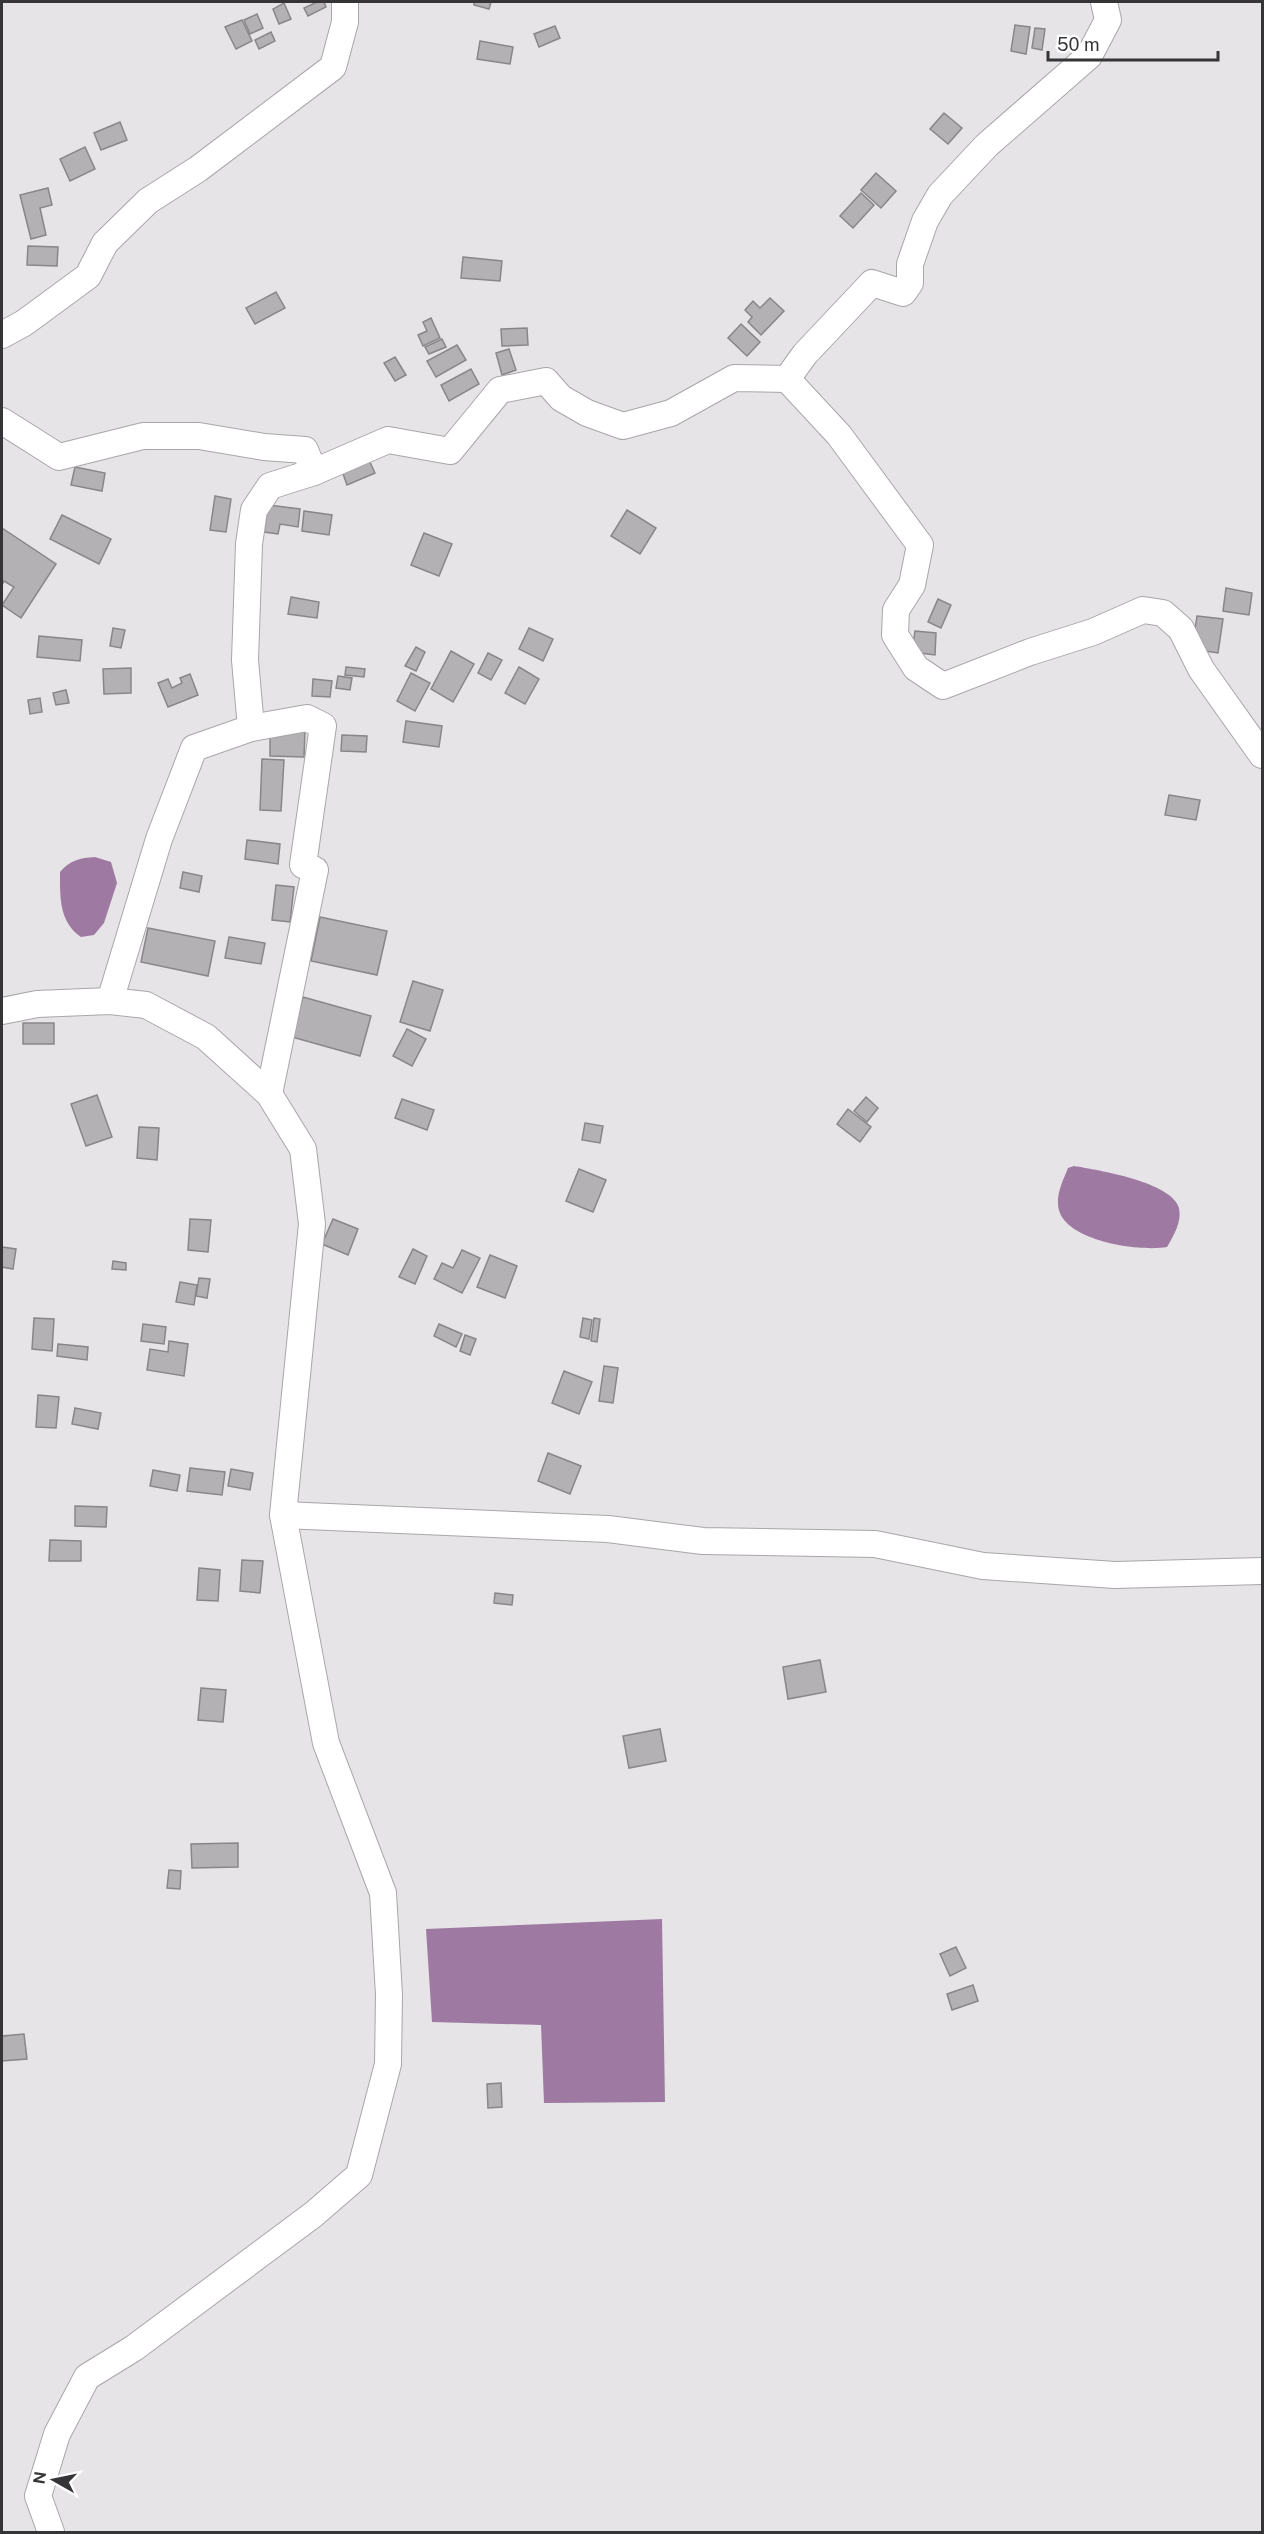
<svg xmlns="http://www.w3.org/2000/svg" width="1264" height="2534" font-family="'Public Sans',sans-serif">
<rect width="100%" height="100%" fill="#e7e4e7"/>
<g fill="#9e7aa2">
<path d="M 95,857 L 111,862 L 117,883 L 104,923 L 94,935 L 81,937 C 59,922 60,897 60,872 C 70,860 80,858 95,857 Z"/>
<path d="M 1074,1166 C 1098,1170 1172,1182 1179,1208 C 1182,1222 1174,1235 1167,1247 C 1140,1252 1059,1241 1058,1204 C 1057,1192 1064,1178 1068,1168 Z"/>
<path d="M 662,1919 L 665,2102 L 544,2103 L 541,2025 L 432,2022 L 426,1929 Z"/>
</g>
<g fill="#b4b1b5" stroke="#898689" stroke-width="1.5">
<path d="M 317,2 L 324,2 L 326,7 L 308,16 L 304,8 Z"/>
<path d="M 474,2 L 491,2 L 489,9 L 474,5 Z"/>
<path d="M 284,3 L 291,19 L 279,24 L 273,9 Z"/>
<path d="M 257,14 L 263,28 L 250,34 L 244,20 Z"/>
<path d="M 242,20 L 252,41 L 236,49 L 225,27 Z"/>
<path d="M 1015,25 L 1030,27 L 1026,54 L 1011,51 Z"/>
<path d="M 555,26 L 560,38 L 539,47 L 534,34 Z"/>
<path d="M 1035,28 L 1045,29 L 1042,50 L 1032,48 Z"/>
<path d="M 271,32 L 275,41 L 259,49 L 255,40 Z"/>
<path d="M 480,41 L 513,47 L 510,64 L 477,59 Z"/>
<path d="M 944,113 L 962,128 L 948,144 L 930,129 Z"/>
<path d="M 120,122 L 127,140 L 101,150 L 94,133 Z"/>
<path d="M 85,147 L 95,169 L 70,181 L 60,159 Z"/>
<path d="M 876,173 L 896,191 L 881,208 L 861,190 Z"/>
<path d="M 48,188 L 52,205 L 40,208 L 46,235 L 31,239 L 20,195 Z"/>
<path d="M 861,193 L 874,205 L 853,228 L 840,216 Z"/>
<path d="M 28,246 L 58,247 L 57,266 L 27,265 Z"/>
<path d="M 463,257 L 502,261 L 500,281 L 461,278 Z"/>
<path d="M 276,292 L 285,308 L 255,324 L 246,308 Z"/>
<path d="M 770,298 L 784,311 L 761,335 L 748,322 L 752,317 L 745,310 L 753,301 L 760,308 Z"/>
<path d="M 431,318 L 440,338 L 423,346 L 418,335 L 427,331 L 423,322 Z"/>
<path d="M 741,324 L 760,342 L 747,356 L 728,338 Z"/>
<path d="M 527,328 L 528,345 L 502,346 L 501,329 Z"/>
<path d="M 442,339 L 446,347 L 429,354 L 425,347 Z"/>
<path d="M 457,345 L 466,360 L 436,377 L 427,361 Z"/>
<path d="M 509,349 L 516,370 L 502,375 L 496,353 Z"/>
<path d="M 395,357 L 406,375 L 395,381 L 384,363 Z"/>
<path d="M 471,369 L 479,384 L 449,401 L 441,385 Z"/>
<path d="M 369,460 L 375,473 L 347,485 L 342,471 Z"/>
<path d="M 75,467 L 105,473 L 102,491 L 71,485 Z"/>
<path d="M 215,496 L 231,499 L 226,532 L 210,530 Z"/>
<path d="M 268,505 L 300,509 L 298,527 L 280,524 L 278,534 L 264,532 Z"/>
<path d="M 627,510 L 656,528 L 640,554 L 611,536 Z"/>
<path d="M 304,511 L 332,515 L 329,535 L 302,531 Z"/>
<path d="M 62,515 L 111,539 L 99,564 L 50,539 Z"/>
<path d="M 2,528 L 56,564 L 21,618 L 2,605 L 14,587 L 4,581 L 2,585 Z"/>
<path d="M 424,533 L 452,544 L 439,576 L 411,565 Z"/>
<path d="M 1226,588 L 1252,593 L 1249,615 L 1223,611 Z"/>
<path d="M 291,597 L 319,602 L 317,618 L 288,614 Z"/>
<path d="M 938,599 L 951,605 L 941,628 L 928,622 Z"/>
<path d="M 1197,616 L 1223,619 L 1218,653 L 1192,649 Z"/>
<path d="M 113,628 L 125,630 L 121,648 L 110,646 Z"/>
<path d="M 529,628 L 553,639 L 543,661 L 519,649 Z"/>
<path d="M 915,631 L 936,633 L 935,655 L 912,652 Z"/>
<path d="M 39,636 L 82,640 L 80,661 L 37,657 Z"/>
<path d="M 416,647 L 425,652 L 416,671 L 405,666 Z"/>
<path d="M 451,651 L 474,664 L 453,702 L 431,689 Z"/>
<path d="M 488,653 L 502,660 L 491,680 L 478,673 Z"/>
<path d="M 346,667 L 365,669 L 364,677 L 345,675 Z"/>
<path d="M 519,667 L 539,679 L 525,704 L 505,693 Z"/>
<path d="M 131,668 L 131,693 L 104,694 L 103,669 Z"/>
<path d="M 411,673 L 430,683 L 415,711 L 397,701 Z"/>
<path d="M 190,674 L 198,695 L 168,707 L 158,683 L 168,679 L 172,688 L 182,683 L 180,678 Z"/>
<path d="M 338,676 L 352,678 L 350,690 L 336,688 Z"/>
<path d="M 313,679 L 332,681 L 330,697 L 312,696 Z"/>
<path d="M 66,690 L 69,703 L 56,705 L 53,693 Z"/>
<path d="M 40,698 L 42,712 L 30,714 L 28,700 Z"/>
<path d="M 406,721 L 442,726 L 439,747 L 403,742 Z"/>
<path d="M 270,730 L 305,731 L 304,757 L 270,756 Z"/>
<path d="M 342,735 L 367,736 L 366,752 L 341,751 Z"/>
<path d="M 262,759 L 284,760 L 281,811 L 260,810 Z"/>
<path d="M 1169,795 L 1200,800 L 1196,820 L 1165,815 Z"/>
<path d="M 247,840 L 280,844 L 278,864 L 245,859 Z"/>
<path d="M 183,872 L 202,876 L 199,892 L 180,888 Z"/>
<path d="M 276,885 L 294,887 L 290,922 L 272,920 Z"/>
<path d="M 320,917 L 387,931 L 377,975 L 311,961 Z"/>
<path d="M 148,928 L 215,941 L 208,976 L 141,962 Z"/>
<path d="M 229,937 L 265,943 L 261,964 L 225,958 Z"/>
<path d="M 413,981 L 443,990 L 430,1031 L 400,1022 Z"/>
<path d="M 303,997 L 371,1016 L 360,1056 L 292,1037 Z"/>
<rect x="23" y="1023" width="31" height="21"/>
<path d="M 407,1029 L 426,1039 L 412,1066 L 393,1056 Z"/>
<path d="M 97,1095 L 112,1137 L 86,1146 L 71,1104 Z"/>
<path d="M 866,1097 L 878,1108 L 867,1122 L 854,1111 Z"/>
<path d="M 402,1099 L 434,1110 L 427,1130 L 395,1118 Z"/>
<path d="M 848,1109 L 871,1127 L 860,1142 L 837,1124 Z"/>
<path d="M 585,1123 L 603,1126 L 600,1143 L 582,1140 Z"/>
<path d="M 139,1127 L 159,1128 L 157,1160 L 137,1158 Z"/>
<path d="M 579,1169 L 606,1180 L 593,1212 L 566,1201 Z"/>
<path d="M 190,1219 L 211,1220 L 208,1252 L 188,1250 Z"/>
<path d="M 333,1219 L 358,1229 L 348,1255 L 322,1244 Z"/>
<path d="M 2,1247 L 16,1249 L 13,1269 L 2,1267 Z"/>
<path d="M 413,1249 L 427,1256 L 415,1284 L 399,1277 Z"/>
<path d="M 462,1250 L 480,1258 L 462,1293 L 434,1279 L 442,1263 L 453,1268 Z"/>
<path d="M 490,1255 L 517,1266 L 505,1298 L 477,1287 Z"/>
<path d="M 113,1261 L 126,1263 L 126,1270 L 112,1269 Z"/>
<path d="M 199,1278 L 210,1279 L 207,1298 L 196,1296 Z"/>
<path d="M 180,1282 L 197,1285 L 194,1305 L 176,1302 Z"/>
<path d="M 34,1318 L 54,1319 L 52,1351 L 32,1349 Z"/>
<path d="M 583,1318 L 592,1320 L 589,1339 L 580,1337 Z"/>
<path d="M 594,1318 L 600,1319 L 597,1342 L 591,1341 Z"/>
<path d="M 143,1324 L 166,1327 L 164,1344 L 141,1341 Z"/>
<path d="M 439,1324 L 462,1334 L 456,1347 L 434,1336 Z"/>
<path d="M 465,1335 L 476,1339 L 470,1355 L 460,1351 Z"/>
<path d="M 169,1341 L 188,1344 L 184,1376 L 147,1370 L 150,1349 L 168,1352 Z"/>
<path d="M 58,1344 L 88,1347 L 87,1360 L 57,1356 Z"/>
<path d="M 604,1366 L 618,1368 L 613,1403 L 599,1401 Z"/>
<path d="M 564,1371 L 592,1382 L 579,1414 L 552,1403 Z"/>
<path d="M 38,1395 L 59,1397 L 56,1428 L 36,1427 Z"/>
<path d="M 75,1408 L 101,1413 L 98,1429 L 72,1424 Z"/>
<path d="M 548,1453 L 581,1466 L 570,1494 L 538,1481 Z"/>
<path d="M 190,1468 L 225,1472 L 222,1495 L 187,1491 Z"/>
<path d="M 231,1469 L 253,1473 L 250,1490 L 228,1486 Z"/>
<path d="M 153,1470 L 180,1475 L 177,1491 L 150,1486 Z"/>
<path d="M 75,1506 L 107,1507 L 106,1527 L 75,1526 Z"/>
<path d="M 50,1540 L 81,1541 L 81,1561 L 49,1561 Z"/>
<path d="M 242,1560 L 263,1561 L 260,1593 L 240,1591 Z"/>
<path d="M 199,1568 L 220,1570 L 218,1601 L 197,1600 Z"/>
<path d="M 495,1593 L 513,1595 L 512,1605 L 494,1603 Z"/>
<path d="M 820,1660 L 826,1692 L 788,1699 L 783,1667 Z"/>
<path d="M 201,1688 L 226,1690 L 223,1722 L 198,1720 Z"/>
<path d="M 660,1729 L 666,1761 L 629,1768 L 623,1736 Z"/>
<path d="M 238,1843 L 238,1867 L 192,1868 L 191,1844 Z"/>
<path d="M 169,1870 L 181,1871 L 180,1889 L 167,1888 Z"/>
<path d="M 956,1947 L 966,1968 L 950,1976 L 940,1954 Z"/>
<path d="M 973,1985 L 978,2001 L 952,2010 L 947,1994 Z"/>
<path d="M 24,2034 L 27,2059 L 2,2061 L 2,2036 Z"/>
<path d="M 501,2083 L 502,2107 L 488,2108 L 487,2084 Z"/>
</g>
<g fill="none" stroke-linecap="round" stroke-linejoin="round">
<g stroke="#a9a6a9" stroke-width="28">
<g id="street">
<path d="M 2,335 L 24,323 L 88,276 L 105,243 L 148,201 L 198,169 L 333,67 L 345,22 L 345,2"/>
<path d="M 787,379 L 839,435 L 920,545 L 912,585 L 896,610 L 895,635 L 916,668 L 943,686 L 1030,652 L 1093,632 L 1143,610 L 1163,613 L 1181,629 L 1201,669 L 1262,755"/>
<path d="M 2,421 L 59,457 L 143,436 L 199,436 L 264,447 L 305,450 L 314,472 L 388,440 L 450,451 L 500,390 L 546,381 L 561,398 L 587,413 L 623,426 L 671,413 L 734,378 L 787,379 L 805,354 L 872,283 L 903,293 L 910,283 L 910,264 L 925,221 L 940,195 L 987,145 L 1089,56 L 1108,20 L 1104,2"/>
<path d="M 251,728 L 245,660 L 249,544 L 254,510 L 270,486 L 314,472"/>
<path d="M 110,1001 L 159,839 L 194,748 L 251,728 L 307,718 L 323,726 L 303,865 L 315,870 L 269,1094"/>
<path d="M 2,1011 L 37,1004 L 110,1001 L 146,1005 L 206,1037 L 269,1094 L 303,1149 L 312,1224 L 283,1515 L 326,1743 L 383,1893 L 389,1995 L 388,2064 L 359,2175 L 314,2214 L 134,2348 L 87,2377 L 57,2434 L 38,2496 L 51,2532"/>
<path d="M 283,1515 L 608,1529 L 703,1541 L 875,1544 L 983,1566 L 1115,1575 L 1262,1571"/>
</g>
</g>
<use href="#street" stroke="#fff" stroke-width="26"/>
</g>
<rect width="1264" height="2534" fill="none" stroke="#353436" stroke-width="6"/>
<g transform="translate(54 2480) rotate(279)" stroke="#ffffff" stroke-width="4.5" paint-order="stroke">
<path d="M0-4.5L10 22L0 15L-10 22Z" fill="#353436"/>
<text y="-9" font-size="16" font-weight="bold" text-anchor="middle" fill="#353436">N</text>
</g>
<path d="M1048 51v9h170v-9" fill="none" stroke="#353436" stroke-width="3"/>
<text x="1057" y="51" font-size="18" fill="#353436" stroke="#ffffff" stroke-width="4.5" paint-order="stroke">50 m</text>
</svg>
